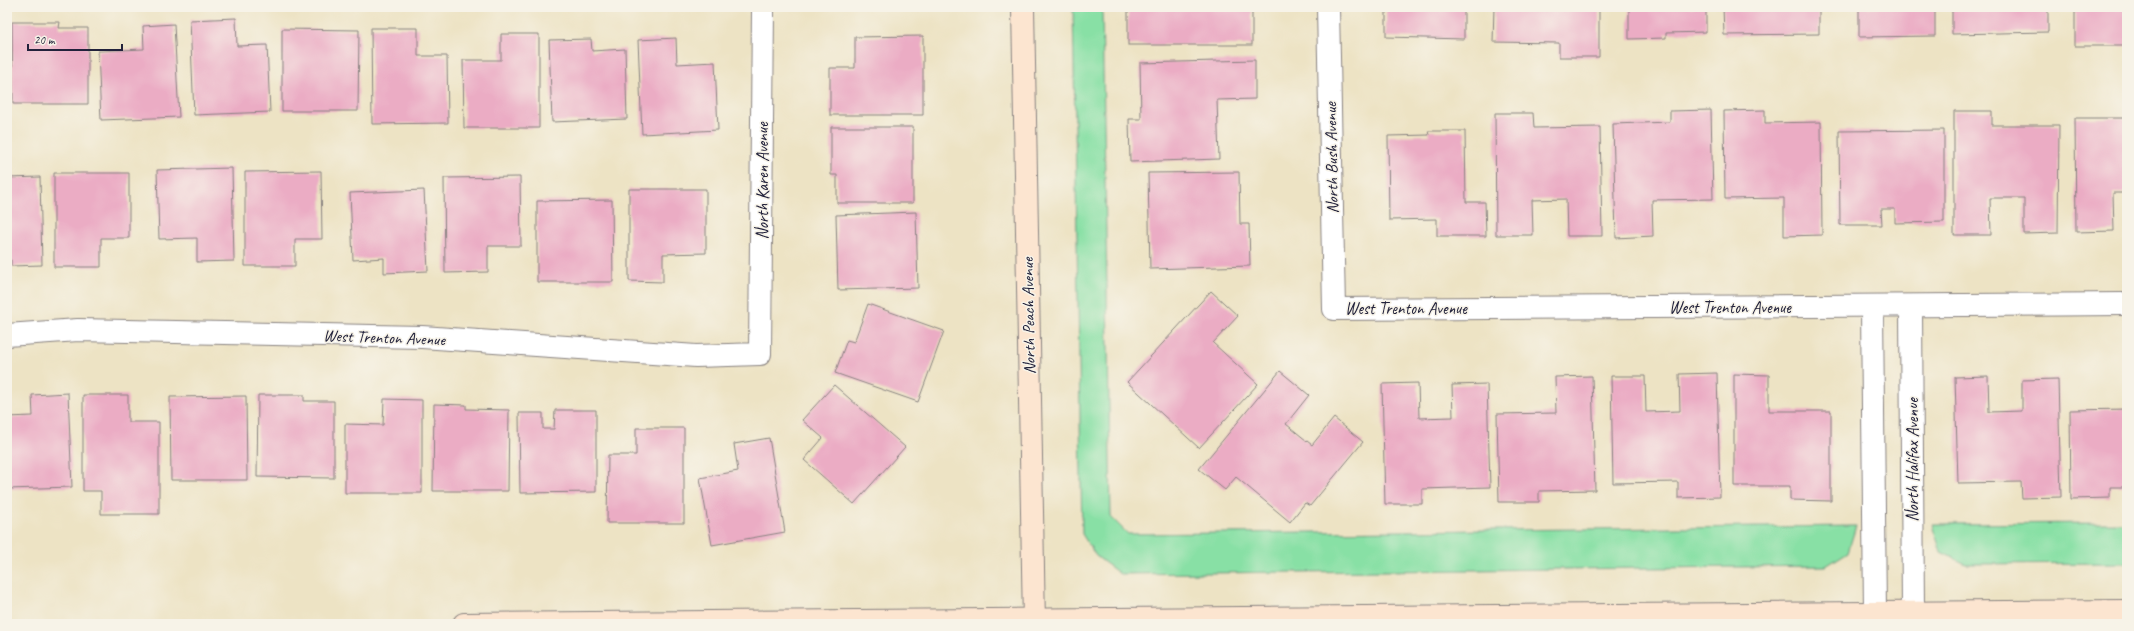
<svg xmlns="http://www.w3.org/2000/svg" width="2134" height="631" font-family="Caveat,sans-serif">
<rect width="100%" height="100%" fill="#f7f3e8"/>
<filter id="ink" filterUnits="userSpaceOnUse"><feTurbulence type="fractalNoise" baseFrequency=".025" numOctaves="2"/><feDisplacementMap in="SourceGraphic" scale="8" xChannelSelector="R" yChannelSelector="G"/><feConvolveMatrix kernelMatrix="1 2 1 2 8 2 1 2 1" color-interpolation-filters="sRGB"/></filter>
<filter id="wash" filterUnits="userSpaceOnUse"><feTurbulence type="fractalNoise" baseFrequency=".012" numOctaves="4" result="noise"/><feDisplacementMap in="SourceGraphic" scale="16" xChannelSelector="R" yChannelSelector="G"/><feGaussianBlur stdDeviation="0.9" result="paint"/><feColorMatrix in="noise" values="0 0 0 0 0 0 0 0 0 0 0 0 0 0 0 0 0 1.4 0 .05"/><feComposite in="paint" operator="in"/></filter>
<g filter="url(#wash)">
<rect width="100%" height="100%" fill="#ede3c4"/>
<g fill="#88e0a5" stroke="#558170">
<path d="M 1073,7 L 1102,7 L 1111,517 L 1128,534 L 1856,526 L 1848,552 L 1826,566 L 1120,574 L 1096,556 L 1082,534 Z"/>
<path d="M 2127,523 L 2127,563 L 1966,564 L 1941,552 L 1932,524 Z"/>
</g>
<g id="blocks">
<g fill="#ebacc4">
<rect x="1128" y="7" width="124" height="38"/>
<path d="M 1386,7 L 1464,7 L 1464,39 L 1386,37 Z"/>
<path d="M 1494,7 L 1599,7 L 1599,57 L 1559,57 L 1559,43 L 1493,42 Z"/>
<path d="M 1629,7 L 1706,7 L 1706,32 L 1666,33 L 1666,38 L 1629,39 Z"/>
<path d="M 1723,7 L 1819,7 L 1819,34 L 1724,35 Z"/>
<path d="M 1859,7 L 1935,7 L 1935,36 L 1859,37 Z"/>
<path d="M 1952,7 L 2048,7 L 2048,32 L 1952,34 Z"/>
<rect x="2075" y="7" width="52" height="39"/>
<path d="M 236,18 L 237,46 L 267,45 L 270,112 L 194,115 L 190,20 Z"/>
<path d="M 12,22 L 60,22 L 59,28 L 88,28 L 88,104 L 13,104 Z"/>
<path d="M 174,24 L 179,117 L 101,120 L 98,51 L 144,49 L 143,26 Z"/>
<path d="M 371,28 L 418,28 L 418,56 L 447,56 L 448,123 L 372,124 Z"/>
<path d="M 282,29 L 359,30 L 358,111 L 282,111 Z"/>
<path d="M 501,34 L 539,34 L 539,128 L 464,128 L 463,60 L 501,60 Z"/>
<path d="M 923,36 L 923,115 L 830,115 L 830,68 L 855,68 L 855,37 Z"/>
<path d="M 676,38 L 677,64 L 715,62 L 718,130 L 642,134 L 638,40 Z"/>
<path d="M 591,39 L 592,51 L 625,49 L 627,119 L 552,122 L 549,40 Z"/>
<path d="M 1255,60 L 1255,99 L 1217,100 L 1219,159 L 1130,162 L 1129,119 L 1141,119 L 1140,63 Z"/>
<path d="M 1711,110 L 1713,199 L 1652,200 L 1653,236 L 1616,238 L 1613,124 L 1670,122 L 1670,111 Z"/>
<path d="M 1765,110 L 1765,123 L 1821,122 L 1822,235 L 1784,236 L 1784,198 L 1725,199 L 1724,111 Z"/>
<path d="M 1954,111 L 1992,111 L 1992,125 L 2059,125 L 2058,233 L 2024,234 L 2024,198 L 1990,198 L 1991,235 L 1954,235 Z"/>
<path d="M 1495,113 L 1533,113 L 1534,128 L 1600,127 L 1602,236 L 1567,236 L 1566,199 L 1532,200 L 1533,235 L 1496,235 Z"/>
<path d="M 2075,118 L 2127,118 L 2127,193 L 2113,193 L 2114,231 L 2076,232 Z"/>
<path d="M 831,127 L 913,127 L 913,203 L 837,203 L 837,175 L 831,175 Z"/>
<path d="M 1944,130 L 1944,222 L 1895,223 L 1895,209 L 1881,209 L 1882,225 L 1840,225 L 1839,131 Z"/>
<path d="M 1428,131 L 1465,131 L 1466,202 L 1485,202 L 1486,236 L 1437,236 L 1437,219 L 1389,220 L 1388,136 L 1429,135 Z"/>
<path d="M 232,168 L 234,261 L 197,262 L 197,238 L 159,239 L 157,170 Z"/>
<path d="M 321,171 L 322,239 L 295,239 L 295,266 L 245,266 L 245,172 Z"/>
<path d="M 1239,172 L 1240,224 L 1249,224 L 1250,266 L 1150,269 L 1148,173 Z"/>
<path d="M 54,173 L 129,173 L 129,238 L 101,238 L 101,267 L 54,267 Z"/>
<path d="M 40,177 L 42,265 L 11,266 L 11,260 L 7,260 L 7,178 Z"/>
<path d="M 520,177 L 521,246 L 488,246 L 488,272 L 445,273 L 444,178 Z"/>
<path d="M 629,189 L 706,189 L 706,253 L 663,254 L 663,282 L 629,281 Z"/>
<path d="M 424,190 L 428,271 L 384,273 L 384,258 L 353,260 L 350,193 Z"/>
<path d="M 612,200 L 613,282 L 537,282 L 537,201 Z"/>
<path d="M 916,212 L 918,288 L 838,290 L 836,215 Z"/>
<path d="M 1211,291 L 1238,316 L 1213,343 L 1258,384 L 1199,448 L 1127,382 Z"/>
<path d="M 868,304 L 944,331 L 918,402 L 835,373 L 847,340 L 854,342 Z"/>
<path d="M 1280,371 L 1309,395 L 1286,424 L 1312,445 L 1334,418 L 1363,442 L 1310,506 L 1305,503 L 1290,522 L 1236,477 L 1225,490 L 1199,469 Z"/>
<path d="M 1717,373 L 1720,497 L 1678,498 L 1678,482 L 1613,483 L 1611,376 L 1645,376 L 1646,412 L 1680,411 L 1679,374 Z"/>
<path d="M 1734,374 L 1769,375 L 1769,411 L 1831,411 L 1831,501 L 1790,500 L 1790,486 L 1734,486 Z"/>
<path d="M 1592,376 L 1595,490 L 1539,491 L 1539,502 L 1499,502 L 1497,414 L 1556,413 L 1555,377 Z"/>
<path d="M 1988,376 L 1989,412 L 2022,411 L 2022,380 L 2058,379 L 2061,497 L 2022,498 L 2021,482 L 1958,483 L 1955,377 Z"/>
<path d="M 1418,383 L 1419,418 L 1453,417 L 1452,385 L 1487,384 L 1490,487 L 1422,489 L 1422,504 L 1385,504 L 1382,384 Z"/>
<path d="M 834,385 L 905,447 L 854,504 L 804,460 L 823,438 L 802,420 Z"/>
<path d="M 68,393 L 72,487 L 7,489 L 7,417 L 33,416 L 32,395 Z"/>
<path d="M 83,395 L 128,395 L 128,422 L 159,422 L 159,514 L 101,514 L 101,491 L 83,491 Z"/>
<path d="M 258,395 L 304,395 L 304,401 L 334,401 L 334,478 L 257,477 Z"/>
<path d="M 246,396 L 247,480 L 171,480 L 170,397 Z"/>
<path d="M 384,399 L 422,400 L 422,493 L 345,493 L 345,424 L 383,425 Z"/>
<path d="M 434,404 L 466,405 L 466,409 L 509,410 L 508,491 L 433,491 Z"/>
<path d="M 2127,409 L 2127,487 L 2110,487 L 2110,498 L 2071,499 L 2070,410 Z"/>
<path d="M 555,410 L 596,410 L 596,492 L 520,493 L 519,413 L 543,413 L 543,429 L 554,429 Z"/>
<path d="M 636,428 L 684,428 L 684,523 L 607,523 L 608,455 L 636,455 Z"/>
<path d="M 769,438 L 785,532 L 712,545 L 700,478 L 738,471 L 734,444 Z"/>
</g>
</g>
</g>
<g filter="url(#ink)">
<use href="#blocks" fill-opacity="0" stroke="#888280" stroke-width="1"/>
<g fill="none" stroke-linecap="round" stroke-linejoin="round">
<g stroke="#888280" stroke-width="24">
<g id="street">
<path d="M 1328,7 L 1334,309 L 2127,304"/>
<path d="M 1911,306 L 1913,613"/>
<path d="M 1872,307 L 1875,613"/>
<path d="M 7,335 L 78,330 L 422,337 L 696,356 L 760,354 L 763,7"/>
</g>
</g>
<g stroke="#888280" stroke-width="24">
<g id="secondary">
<path d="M 1023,7 L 1034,624"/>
<path d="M 464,624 L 2127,611"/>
</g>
</g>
<use href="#street" stroke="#fff" stroke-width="22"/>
<use href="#secondary" stroke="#fce5d0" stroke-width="22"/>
</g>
</g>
<g text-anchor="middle" stroke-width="3" stroke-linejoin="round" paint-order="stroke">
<g font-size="17" fill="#22223b" stroke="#f7f3e8">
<text transform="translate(1331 158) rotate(-91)" y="6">North Bush Avenue</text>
<text transform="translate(762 181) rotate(-90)" y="6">North Karen Avenue</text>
<text x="1730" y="313">West Trenton Avenue</text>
<text x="1406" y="314">West Trenton Avenue</text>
<text transform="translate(1028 316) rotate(-91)" y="6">North Peach Avenue</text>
<text transform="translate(384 337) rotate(2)" y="6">West Trenton Avenue</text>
<text transform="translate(1912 460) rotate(-90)" y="6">North Halifax Avenue</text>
</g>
</g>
<rect width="2134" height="631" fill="none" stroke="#f7f3e8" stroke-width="24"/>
<path d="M28 44v6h94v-6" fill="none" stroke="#22223b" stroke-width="2"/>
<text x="34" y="44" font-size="12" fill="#22223b" stroke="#f7f3e8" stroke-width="3" paint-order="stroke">20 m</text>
</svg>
